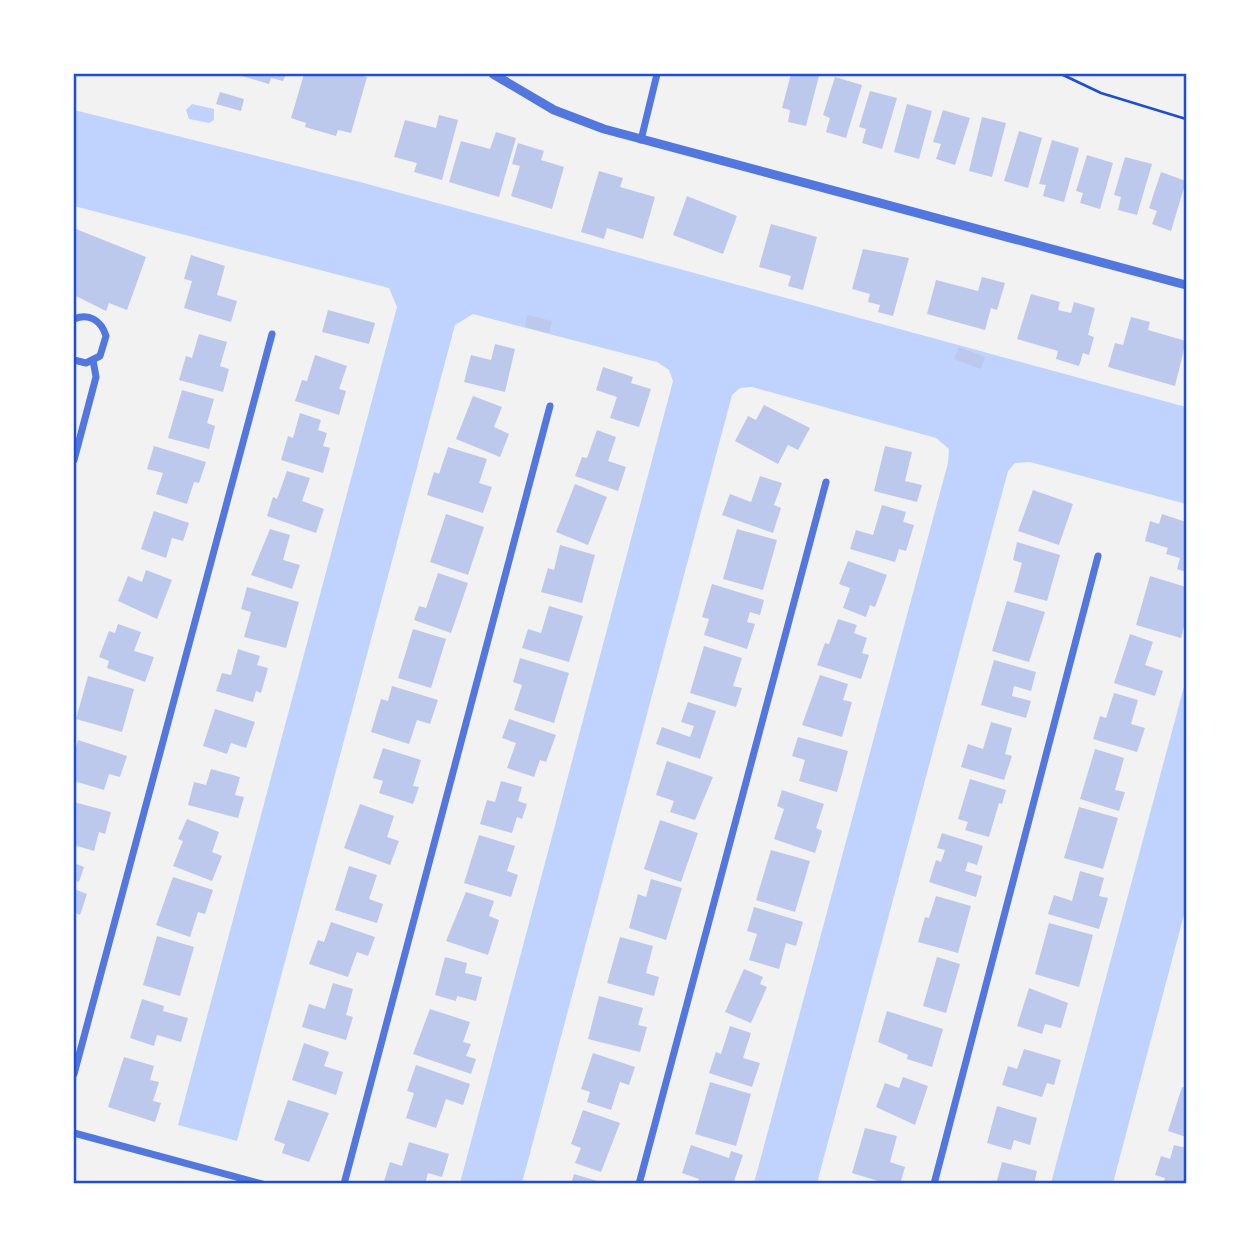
<svg xmlns="http://www.w3.org/2000/svg" width="1260" height="1257" font-family="Montserrat,sans-serif">
<rect width="100%" height="100%" fill="#f2f2f2"/>
<g fill="#bfd3fe">
<path d="M 192,104 L 214,109 L 214,120 L 209,123 L 189,119 L 186,110 Z"/>
<path d="M 74,110 L 360,182 L 1186,407 L 1186,504 L 1030,462 L 1015,463 L 1008,471 L 817,1183 L 754,1183 L 948,463 L 949,449 L 936,438 L 752,387 L 740,388 L 732,395 L 522,1183 L 460,1183 L 673,381 L 669,370 L 657,362 L 473,314 L 455,325 L 237,1141 L 178,1125 L 397,307 L 389,288 L 74,206 Z"/>
<path d="M 1186,679 L 1186,907 L 1113,1183 L 1051,1183 Z"/>
</g>
<g fill="#bdc9ec">
<path d="M 235,74 L 286,74 L 283,81 L 271,78 L 269,84 Z"/>
<path d="M 304,74 L 354,74 L 367,77 L 351,133 L 338,130 L 336,136 L 305,127 L 306,123 L 291,118 Z"/>
<path d="M 791,74 L 819,76 L 806,126 L 788,122 L 790,110 L 782,108 Z"/>
<path d="M 835,77 L 862,85 L 846,138 L 826,132 L 830,118 L 823,115 Z"/>
<path d="M 870,91 L 897,98 L 882,149 L 862,143 L 866,129 L 859,127 Z"/>
<path d="M 220,92 L 244,99 L 241,111 L 216,104 Z"/>
<path d="M 907,104 L 932,111 L 919,159 L 894,152 Z"/>
<path d="M 943,110 L 970,118 L 955,165 L 936,159 L 941,144 L 933,142 Z"/>
<path d="M 439,115 L 458,120 L 442,180 L 414,172 L 417,163 L 394,157 L 405,120 L 436,128 Z"/>
<path d="M 982,117 L 1006,123 L 992,177 L 969,171 Z"/>
<path d="M 1019,131 L 1042,138 L 1028,188 L 1004,181 Z"/>
<path d="M 496,132 L 516,138 L 499,197 L 449,182 L 461,141 L 490,149 Z"/>
<path d="M 1052,140 L 1079,148 L 1064,202 L 1043,196 L 1046,185 L 1039,184 Z"/>
<path d="M 518,143 L 544,151 L 541,160 L 564,167 L 552,209 L 511,196 L 520,166 L 512,164 Z"/>
<path d="M 1087,155 L 1113,163 L 1100,209 L 1080,203 L 1083,193 L 1076,191 Z"/>
<path d="M 1125,157 L 1152,164 L 1137,215 L 1118,210 L 1121,197 L 1114,195 Z"/>
<path d="M 599,171 L 623,178 L 620,187 L 655,197 L 643,239 L 607,228 L 604,239 L 581,232 Z"/>
<path d="M 1161,172 L 1186,181 L 1171,231 L 1152,224 L 1157,211 L 1149,208 Z"/>
<path d="M 687,196 L 737,216 L 723,254 L 673,235 Z"/>
<path d="M 771,224 L 817,237 L 803,290 L 788,286 L 791,276 L 759,267 Z"/>
<path d="M 76,229 L 146,257 L 127,310 L 109,303 L 106,311 L 74,295 Z"/>
<path d="M 863,249 L 909,258 L 893,316 L 878,312 L 880,305 L 868,302 L 870,294 L 852,289 Z"/>
<path d="M 191,255 L 225,266 L 217,295 L 237,301 L 231,322 L 184,308 L 192,281 L 184,279 Z"/>
<path d="M 982,277 L 1005,283 L 997,310 L 991,308 L 985,330 L 927,314 L 936,280 L 978,291 Z"/>
<path d="M 1031,294 L 1060,302 L 1058,310 L 1071,313 L 1074,302 L 1095,308 L 1088,335 L 1094,337 L 1089,355 L 1083,353 L 1079,366 L 1056,359 L 1058,351 L 1017,339 Z"/>
<path d="M 328,310 L 375,323 L 369,344 L 322,332 Z"/>
<path d="M 527,315 L 552,321 L 549,333 L 525,327 Z"/>
<path d="M 1131,317 L 1150,322 L 1148,330 L 1186,341 L 1175,386 L 1108,367 L 1115,343 L 1123,345 Z"/>
<path d="M 199,334 L 227,342 L 220,366 L 229,369 L 223,392 L 179,380 L 186,356 L 192,358 Z"/>
<path d="M 495,344 L 515,349 L 505,392 L 464,382 L 471,355 L 491,360 Z"/>
<path d="M 959,347 L 985,357 L 981,369 L 954,359 Z"/>
<path d="M 315,355 L 347,366 L 339,389 L 346,391 L 339,415 L 295,401 L 302,380 L 307,381 Z"/>
<path d="M 603,367 L 633,377 L 631,383 L 651,389 L 639,427 L 610,418 L 617,397 L 596,390 Z"/>
<path d="M 182,390 L 214,399 L 207,423 L 215,426 L 209,449 L 168,438 Z"/>
<path d="M 473,396 L 502,407 L 494,427 L 509,434 L 500,457 L 456,439 Z"/>
<path d="M 764,405 L 810,428 L 798,450 L 788,445 L 778,464 L 735,441 L 748,416 L 756,420 Z"/>
<path d="M 300,413 L 321,420 L 318,430 L 327,433 L 323,446 L 330,448 L 323,473 L 281,460 L 288,436 L 293,438 Z"/>
<path d="M 597,430 L 616,437 L 608,461 L 626,467 L 618,491 L 575,476 L 582,457 L 587,458 Z"/>
<path d="M 154,446 L 206,462 L 199,483 L 194,482 L 187,504 L 156,494 L 163,473 L 147,469 Z"/>
<path d="M 885,446 L 912,452 L 905,481 L 922,485 L 917,502 L 874,491 Z"/>
<path d="M 448,447 L 487,459 L 479,483 L 492,487 L 483,513 L 427,495 L 434,472 L 439,474 Z"/>
<path d="M 287,471 L 310,478 L 302,501 L 324,509 L 316,533 L 267,516 L 273,497 L 277,499 Z"/>
<path d="M 760,476 L 782,483 L 774,505 L 781,508 L 773,533 L 722,515 L 730,494 L 751,502 Z"/>
<path d="M 575,484 L 607,497 L 588,545 L 556,532 Z"/>
<path d="M 1033,490 L 1073,504 L 1059,545 L 1018,531 Z"/>
<path d="M 882,505 L 906,512 L 903,522 L 914,525 L 906,551 L 899,549 L 895,562 L 850,549 L 856,530 L 873,535 Z"/>
<path d="M 154,511 L 189,523 L 183,541 L 172,538 L 166,558 L 141,549 Z"/>
<path d="M 446,514 L 484,527 L 468,575 L 430,562 Z"/>
<path d="M 1162,514 L 1186,522 L 1186,572 L 1177,569 L 1180,558 L 1166,554 L 1168,548 L 1145,541 L 1150,521 L 1159,524 Z"/>
<path d="M 270,529 L 290,535 L 283,560 L 300,565 L 292,589 L 251,575 Z"/>
<path d="M 737,529 L 777,540 L 763,590 L 723,579 Z"/>
<path d="M 1017,542 L 1060,555 L 1047,601 L 1014,592 L 1022,563 L 1013,560 Z"/>
<path d="M 560,545 L 595,555 L 582,603 L 541,592 L 548,568 L 554,570 Z"/>
<path d="M 848,561 L 887,575 L 875,607 L 870,605 L 866,617 L 843,608 L 850,588 L 839,584 Z"/>
<path d="M 146,570 L 172,580 L 157,619 L 118,601 L 128,576 L 142,582 Z"/>
<path d="M 438,573 L 468,583 L 451,633 L 414,620 L 419,606 L 426,608 Z"/>
<path d="M 1150,576 L 1186,587 L 1186,619 L 1181,638 L 1136,625 Z"/>
<path d="M 712,584 L 764,600 L 760,615 L 750,612 L 747,622 L 755,624 L 747,649 L 704,635 L 709,619 L 702,617 Z"/>
<path d="M 247,587 L 299,602 L 286,648 L 244,637 L 251,612 L 241,609 Z"/>
<path d="M 1007,601 L 1045,612 L 1029,662 L 992,651 Z"/>
<path d="M 549,606 L 583,616 L 569,662 L 522,648 L 528,629 L 541,633 Z"/>
<path d="M 838,619 L 857,625 L 854,633 L 867,638 L 862,653 L 869,655 L 861,679 L 817,665 L 825,643 L 829,644 Z"/>
<path d="M 118,624 L 141,632 L 134,651 L 154,657 L 145,682 L 107,668 L 109,661 L 99,657 L 109,631 L 115,633 Z"/>
<path d="M 413,629 L 446,639 L 431,688 L 398,678 Z"/>
<path d="M 1130,634 L 1153,642 L 1145,665 L 1163,671 L 1155,696 L 1114,683 Z"/>
<path d="M 704,646 L 742,658 L 733,686 L 742,688 L 736,707 L 690,693 Z"/>
<path d="M 238,649 L 260,656 L 257,665 L 268,668 L 261,693 L 256,691 L 253,702 L 216,691 L 222,673 L 231,675 Z"/>
<path d="M 520,658 L 569,673 L 554,723 L 514,710 L 522,685 L 513,682 Z"/>
<path d="M 994,660 L 1036,672 L 1031,691 L 1014,686 L 1012,696 L 1031,701 L 1026,718 L 981,705 Z"/>
<path d="M 820,675 L 848,684 L 843,700 L 852,702 L 842,737 L 802,725 Z"/>
<path d="M 88,676 L 134,689 L 122,732 L 76,719 Z"/>
<path d="M 392,686 L 438,700 L 430,724 L 417,720 L 409,744 L 371,732 L 381,699 L 388,701 Z"/>
<path d="M 1114,693 L 1138,700 L 1131,724 L 1145,728 L 1137,752 L 1093,739 L 1100,716 L 1106,718 Z"/>
<path d="M 688,702 L 716,711 L 700,759 L 656,744 L 662,727 L 690,737 L 694,726 L 681,722 Z"/>
<path d="M 215,709 L 255,722 L 246,748 L 231,743 L 227,754 L 203,746 Z"/>
<path d="M 509,719 L 556,735 L 546,762 L 540,760 L 534,777 L 507,768 L 516,743 L 502,738 Z"/>
<path d="M 991,722 L 1012,728 L 1005,754 L 1012,756 L 1004,780 L 961,767 L 968,744 L 983,749 Z"/>
<path d="M 798,737 L 848,751 L 837,792 L 799,781 L 805,760 L 792,756 Z"/>
<path d="M 78,740 L 127,756 L 120,777 L 109,774 L 104,790 L 74,781 L 74,755 Z"/>
<path d="M 383,748 L 421,760 L 413,786 L 419,787 L 413,804 L 379,793 L 383,781 L 373,778 Z"/>
<path d="M 1095,749 L 1124,758 L 1115,790 L 1125,792 L 1119,811 L 1080,799 Z"/>
<path d="M 667,761 L 713,777 L 695,820 L 670,812 L 674,801 L 656,795 Z"/>
<path d="M 211,769 L 240,777 L 235,795 L 244,797 L 238,818 L 188,805 L 194,782 L 206,785 Z"/>
<path d="M 970,779 L 1006,790 L 1002,804 L 999,803 L 989,837 L 965,830 L 968,822 L 958,819 Z"/>
<path d="M 501,781 L 522,787 L 518,801 L 527,804 L 522,819 L 517,817 L 512,833 L 480,824 L 487,800 L 495,802 Z"/>
<path d="M 782,790 L 824,804 L 816,828 L 822,831 L 815,853 L 774,839 L 784,809 L 777,806 Z"/>
<path d="M 74,802 L 111,812 L 105,834 L 99,832 L 94,851 L 74,845 Z"/>
<path d="M 360,804 L 394,816 L 387,837 L 399,841 L 390,865 L 344,848 Z"/>
<path d="M 1079,807 L 1118,818 L 1103,869 L 1064,858 Z"/>
<path d="M 187,819 L 219,832 L 212,852 L 222,856 L 212,881 L 173,866 L 183,841 L 178,839 Z"/>
<path d="M 660,820 L 698,833 L 681,882 L 644,869 Z"/>
<path d="M 942,833 L 983,846 L 977,865 L 968,862 L 965,871 L 982,876 L 976,897 L 929,882 L 936,860 L 941,862 L 945,850 L 937,848 Z"/>
<path d="M 479,835 L 515,846 L 507,871 L 518,875 L 511,897 L 464,883 Z"/>
<path d="M 771,850 L 810,861 L 795,912 L 756,900 Z"/>
<path d="M 74,863 L 84,867 L 79,882 L 74,880 Z"/>
<path d="M 349,866 L 377,875 L 369,899 L 383,904 L 377,923 L 335,910 Z"/>
<path d="M 1080,871 L 1104,878 L 1099,896 L 1108,898 L 1099,929 L 1048,914 L 1054,895 L 1072,901 Z"/>
<path d="M 173,877 L 213,890 L 205,914 L 198,912 L 190,937 L 156,925 Z"/>
<path d="M 651,879 L 682,888 L 666,940 L 629,928 L 638,894 L 646,897 Z"/>
<path d="M 74,889 L 87,894 L 80,915 L 74,912 Z"/>
<path d="M 466,892 L 494,901 L 489,916 L 499,920 L 488,955 L 446,941 Z"/>
<path d="M 936,896 L 971,906 L 958,953 L 918,942 L 925,917 L 929,918 Z"/>
<path d="M 754,907 L 803,922 L 796,946 L 786,943 L 779,969 L 749,960 L 757,934 L 747,931 Z"/>
<path d="M 331,922 L 375,937 L 368,956 L 357,952 L 348,977 L 309,964 L 318,940 L 324,942 Z"/>
<path d="M 1049,923 L 1093,935 L 1079,987 L 1035,974 Z"/>
<path d="M 157,936 L 194,947 L 180,996 L 143,985 Z"/>
<path d="M 620,937 L 653,946 L 646,973 L 659,977 L 654,996 L 607,983 Z"/>
<path d="M 445,957 L 467,963 L 465,973 L 482,977 L 476,1001 L 457,996 L 456,1001 L 435,995 Z"/>
<path d="M 937,957 L 960,964 L 946,1013 L 923,1006 Z"/>
<path d="M 744,969 L 763,977 L 760,984 L 767,987 L 751,1023 L 725,1012 Z"/>
<path d="M 333,983 L 353,989 L 346,1015 L 353,1017 L 346,1040 L 302,1027 L 309,1004 L 325,1009 Z"/>
<path d="M 1029,988 L 1068,1003 L 1061,1028 L 1045,1024 L 1042,1034 L 1017,1026 Z"/>
<path d="M 599,996 L 643,1008 L 638,1025 L 647,1027 L 640,1052 L 588,1039 Z"/>
<path d="M 142,999 L 164,1006 L 163,1011 L 188,1018 L 181,1042 L 157,1035 L 154,1046 L 130,1038 Z"/>
<path d="M 430,1009 L 470,1022 L 463,1042 L 471,1044 L 466,1056 L 476,1059 L 471,1074 L 413,1054 Z"/>
<path d="M 887,1011 L 943,1029 L 932,1067 L 907,1059 L 908,1055 L 878,1042 Z"/>
<path d="M 730,1026 L 751,1033 L 743,1058 L 760,1063 L 752,1087 L 709,1073 L 716,1052 L 721,1054 Z"/>
<path d="M 304,1043 L 329,1052 L 324,1066 L 343,1072 L 336,1095 L 292,1080 Z"/>
<path d="M 1024,1049 L 1061,1060 L 1054,1085 L 1047,1083 L 1042,1097 L 1002,1085 L 1008,1066 L 1017,1069 Z"/>
<path d="M 593,1053 L 635,1067 L 629,1085 L 620,1082 L 611,1110 L 587,1102 L 590,1092 L 581,1089 Z"/>
<path d="M 124,1057 L 154,1066 L 150,1080 L 159,1082 L 153,1101 L 161,1103 L 155,1122 L 108,1107 Z"/>
<path d="M 416,1065 L 470,1084 L 463,1105 L 446,1099 L 436,1128 L 406,1118 L 414,1093 L 407,1091 Z"/>
<path d="M 903,1077 L 928,1086 L 915,1125 L 876,1107 L 885,1083 L 899,1088 Z"/>
<path d="M 710,1082 L 751,1094 L 736,1146 L 695,1134 Z"/>
<path d="M 1182,1087 L 1186,1088 L 1186,1137 L 1168,1131 Z"/>
<path d="M 288,1100 L 329,1113 L 309,1162 L 282,1153 L 285,1144 L 274,1140 Z"/>
<path d="M 997,1106 L 1037,1118 L 1030,1145 L 1014,1140 L 1011,1150 L 987,1143 Z"/>
<path d="M 583,1110 L 620,1123 L 601,1172 L 575,1163 L 581,1148 L 571,1144 Z"/>
<path d="M 865,1128 L 897,1136 L 890,1162 L 905,1167 L 900,1184 L 888,1184 L 852,1173 Z"/>
<path d="M 409,1142 L 449,1154 L 442,1177 L 428,1173 L 425,1184 L 384,1181 L 390,1162 L 402,1166 Z"/>
<path d="M 691,1145 L 729,1158 L 731,1151 L 743,1155 L 733,1184 L 697,1184 L 699,1179 L 682,1173 Z"/>
<path d="M 1174,1145 L 1186,1148 L 1186,1177 L 1185,1184 L 1163,1184 L 1165,1178 L 1155,1175 L 1161,1156 L 1170,1159 Z"/>
<path d="M 1002,1162 L 1037,1171 L 1034,1184 L 996,1184 Z"/>
<path d="M 574,1174 L 604,1183 L 603,1184 L 571,1184 Z"/>
</g>
<g fill="none" stroke-linecap="round" stroke-linejoin="round">
<path stroke="#1d4ed8" stroke-width="2.5" d="M 1061,74 L 1101,93 L 1186,119"/>
<g stroke="#5277de" stroke-width="7">
<path d="M 641,140 L 657,74"/>
<path d="M 74,319 C 89,313 101,320 106,336 L 100,356 L 86,363 L 74,360"/>
<path d="M 74,460 L 96,377 L 93,360"/>
<path d="M 74,1074 L 272,334"/>
<path d="M 74,1133 L 262,1184"/>
<path d="M 344,1184 L 550,406"/>
<path d="M 639,1184 L 826,482"/>
<path d="M 934,1184 L 1098,556"/>
</g>
<path stroke="#5277de" stroke-width="9" d="M 493,74 L 554,110 L 604,129 L 1186,285"/>
</g>
<rect width="1260" height="1257" fill="none" stroke="#ffffff" stroke-width="150"/>
<rect x="75" y="75" width="1110" height="1107" fill="none" stroke="#1d4ed8" stroke-width="2.5"/>
</svg>
